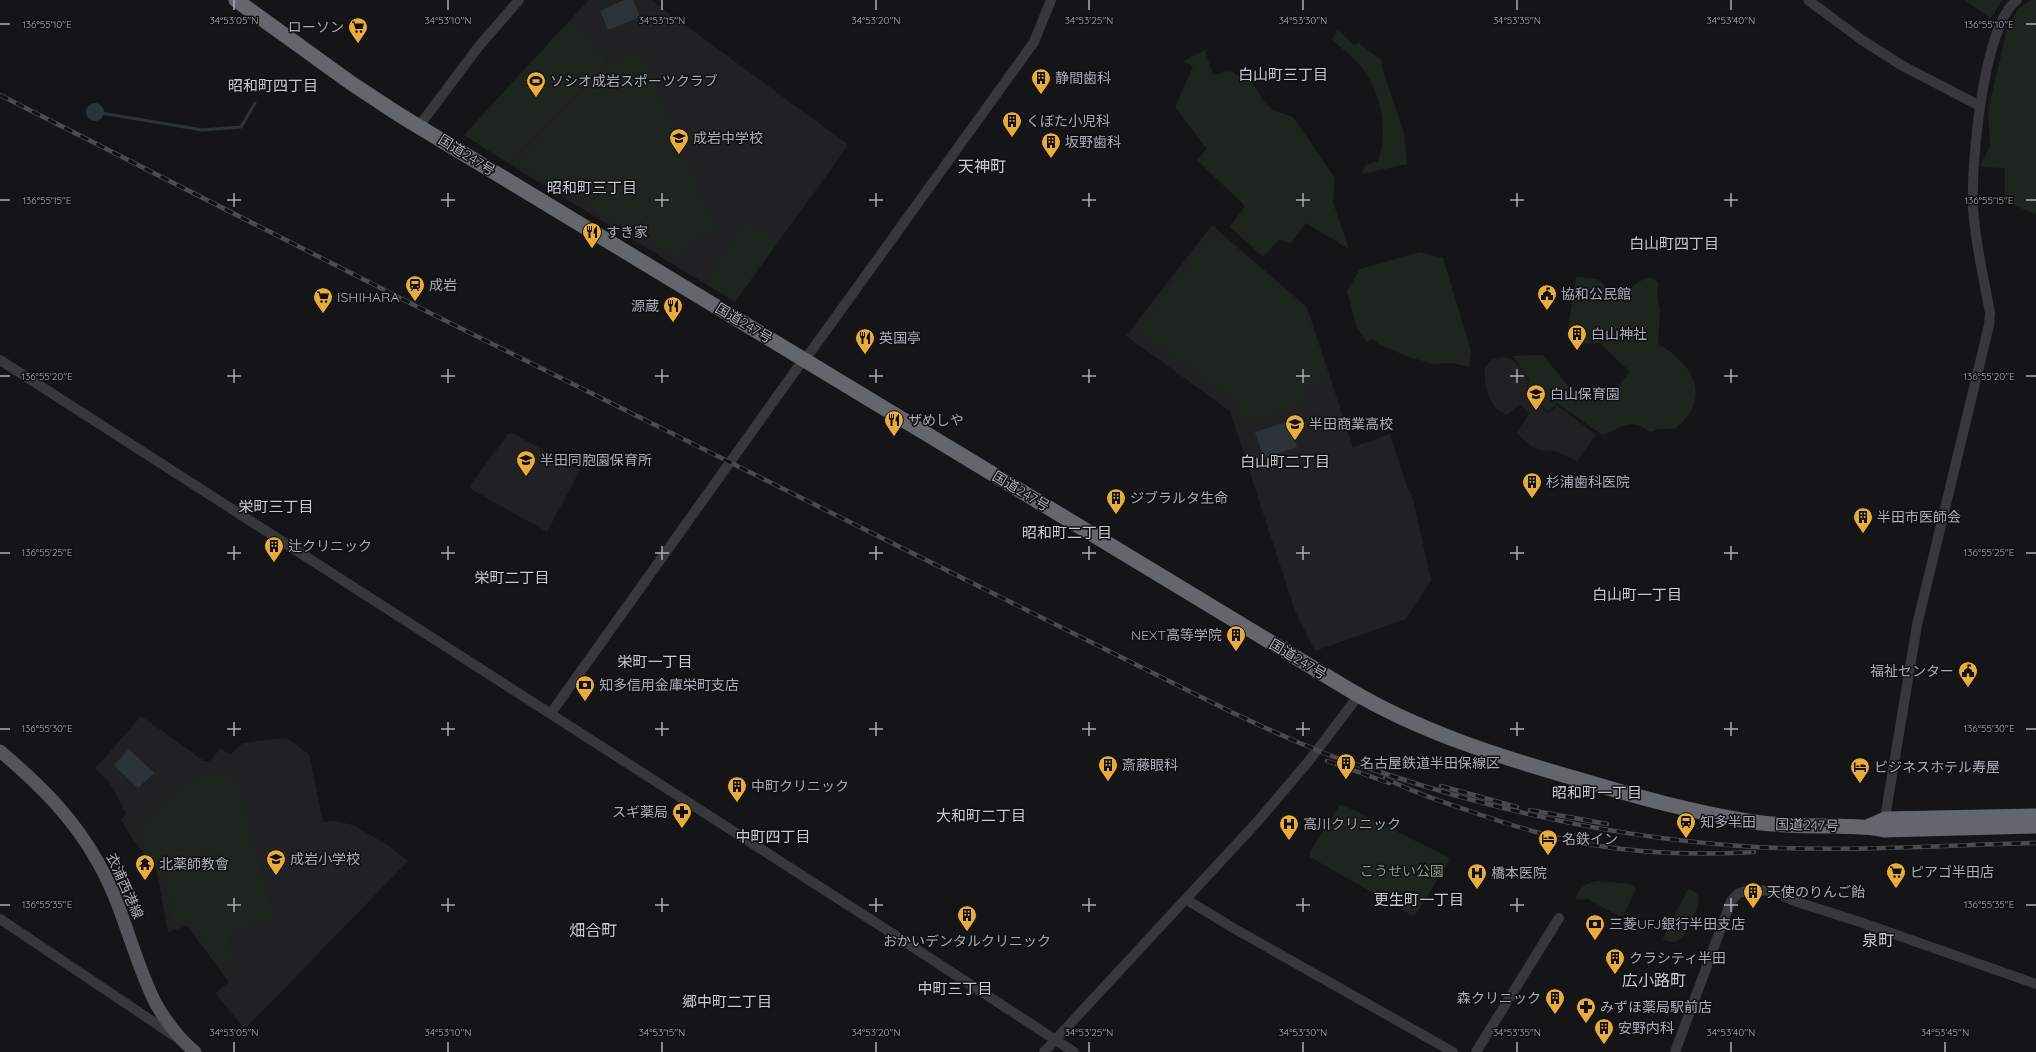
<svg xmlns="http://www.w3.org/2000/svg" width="2036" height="1052" font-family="Quicksand,'Noto Sans JP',sans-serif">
<rect width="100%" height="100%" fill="#151517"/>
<g fill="#212124">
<path d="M 589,0 L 651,0 L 846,143 L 847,147 L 735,302 L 509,164 L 609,60 L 570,20 Z"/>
<path d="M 1212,225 L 1307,307 L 1353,447 L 1390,434 L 1408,490 L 1412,495 L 1431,580 L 1406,619 L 1315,651 L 1295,611 L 1230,411 L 1126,336 Z"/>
<path d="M 1503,357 L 1512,359 L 1522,370 L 1528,381 L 1526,390 L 1548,414 L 1557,405 L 1596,435 L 1577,461 L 1555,451 L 1540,450 L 1532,447 L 1516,433 L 1529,414 L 1520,404 L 1506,415 L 1496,409 L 1489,398 L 1485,382 L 1485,367 L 1493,359 Z"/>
<path d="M 512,433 L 580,470 L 547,532 L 471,489 L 471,484 L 508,434 Z"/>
<path d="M 141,716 L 204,761 L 210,761 L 221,748 L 230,755 L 243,743 L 282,738 L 288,739 L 309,754 L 323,822 L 334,821 L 353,825 L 389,846 L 408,861 L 245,1029 L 215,993 L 229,982 L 187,926 L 168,932 L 156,867 L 134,841 L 121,820 L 126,813 L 108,780 L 95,769 Z"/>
</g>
<g fill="#1e251e">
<path d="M 1965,0 L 2002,0 L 1991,19 Z"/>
<path d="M 2031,0 L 2036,0 L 2036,214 L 2005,202 L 2005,168 L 1981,167 L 1982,162 L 1990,146 L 1988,110 L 2007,30 L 2018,9 Z"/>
<path d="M 570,20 L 609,60 L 509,164 L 464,135 Z"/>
<path d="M 1338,30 L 1354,45 L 1359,43 L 1382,61 L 1382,68 L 1404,133 L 1407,164 L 1362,174 L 1365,165 L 1378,161 C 1389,129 1381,89 1358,63 C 1351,54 1341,48 1332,40 Z"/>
<path d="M 640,50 L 716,229 L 697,235 L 679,260 L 516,163 L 611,63 Z"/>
<path d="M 1205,50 L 1213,75 L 1230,71 L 1253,83 L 1264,102 L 1273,110 L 1293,117 L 1335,178 L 1333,202 L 1349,249 L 1306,223 L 1290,244 L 1280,239 L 1263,257 L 1230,227 L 1245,206 L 1197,160 L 1207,149 L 1175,107 L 1193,66 L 1183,61 Z"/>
<path d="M 747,220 L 777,241 L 735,301 L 705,280 Z"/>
<path d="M 1216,232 L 1304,308 L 1328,379 L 1301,388 L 1306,403 L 1244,424 L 1237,403 L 1136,329 Z"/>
<path d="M 1420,252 L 1443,258 L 1471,351 L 1469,367 L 1453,363 L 1434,364 L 1409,357 L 1378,344 L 1373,338 L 1367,342 L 1357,328 L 1347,291 L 1360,269 Z"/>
<path d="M 1576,277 L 1598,279 L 1617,298 L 1638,282 L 1649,277 L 1658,282 L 1657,295 L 1660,310 L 1658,344 C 1694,364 1713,398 1675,429 L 1659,429 L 1650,432 C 1629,416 1623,429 1602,435 L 1557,403 L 1548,412 L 1527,390 L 1529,380 L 1513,356 L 1543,355 L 1577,397 L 1608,398 L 1630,372 L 1600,343 L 1583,344 L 1568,329 Z"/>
<path d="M 231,769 L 236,774 L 272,914 L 269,921 L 227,935 L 233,961 L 222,967 L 187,920 L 173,924 L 164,858 L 154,859 L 135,830 L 186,783 Z"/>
<path d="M 1343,805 L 1448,857 L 1449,861 L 1416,914 L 1411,915 L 1310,857 L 1310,852 L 1339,806 Z"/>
<path d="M 1598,881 L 1631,884 L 1636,888 L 1624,915 L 1619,916 L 1588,899 L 1576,900 C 1576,889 1588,882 1598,881 Z"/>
<path d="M 1688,889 C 1708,893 1695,914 1689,925 C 1686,930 1683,938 1678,941 C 1673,943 1667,941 1662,940 Z"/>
</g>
<g fill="#2c343a">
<path d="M 624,0 L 633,0 L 640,17 L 608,30 L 600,11 Z"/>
<circle cx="95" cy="112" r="9"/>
<path d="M 1289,421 L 1297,447 L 1264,458 L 1255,432 Z"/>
<path d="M 129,749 L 154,773 L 138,788 L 114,765 Z"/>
</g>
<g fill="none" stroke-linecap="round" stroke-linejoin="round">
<path stroke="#2c343a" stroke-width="3" d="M 101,113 L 202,130 L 241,127 L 255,103"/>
<g stroke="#37373c" stroke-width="10">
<path d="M 1808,0 L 1862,40 L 1901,65 L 1980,106"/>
<path d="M 419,126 L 479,46 L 519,0"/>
<path d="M 0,360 L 876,923 L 1074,1052"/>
<path d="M 551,713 L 798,367 L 812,350 L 1034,42 L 1051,0"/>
<path d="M 1884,824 L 1917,625 L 1989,325 L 1990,313 C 1984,278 1975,243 1973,208 C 1971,165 1983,25 2017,0"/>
<path d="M 1187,900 L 1235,929 L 1453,1052"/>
<path d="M 0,919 L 176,1037"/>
<path d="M 1044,1052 L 1258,821 L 1308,762 L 1359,695"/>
<path d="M 1476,1052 L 1559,918"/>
<path d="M 1675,1052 L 1731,901 L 1739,893 L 1749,890 L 1772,891 L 1797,902 L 1860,922 L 2036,984"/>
</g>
<path stroke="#53555b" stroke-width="13" d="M 0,751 C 40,785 73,817 99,864 C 124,908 133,959 156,1004 C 167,1023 178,1038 195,1052"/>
<g stroke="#63666d" stroke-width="15">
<path d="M 236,0 L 351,83 L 398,114 L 1348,689 C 1420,732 1500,757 1581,780 C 1638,797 1695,813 1754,822 C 1781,826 1809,826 1836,826 C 1853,827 1868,826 1884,830 L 2036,826"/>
<path d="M 1869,826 L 1885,819 L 2036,816"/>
</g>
<g stroke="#4a4b51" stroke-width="4.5">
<g id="rail">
<path d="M 0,95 L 414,305 L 1207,700 C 1245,719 1284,737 1324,753 C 1341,760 1359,765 1377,771 C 1495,811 1616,837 1740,846 C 1838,853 1938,845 2036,843"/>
<path d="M 1327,761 L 1389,783"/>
<path d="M 1385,778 C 1412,792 1439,801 1467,810 C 1509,825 1550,838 1593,845 C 1646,854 1701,855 1754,852"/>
<path d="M 1441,786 L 1517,807"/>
<path d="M 1530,810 L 1607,824"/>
</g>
</g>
<use href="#rail" stroke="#101012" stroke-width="3" stroke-dasharray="9" stroke-linecap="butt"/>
</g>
<path fill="none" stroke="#a8adb6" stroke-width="1.5" d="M 234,0 L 234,10M 448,0 L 448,10M 662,0 L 662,10M 876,0 L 876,10M 1089,0 L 1089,10M 1303,0 L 1303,10M 1517,0 L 1517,10M 1731,0 L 1731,10M 0,24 L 10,24M 2026,24 L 2036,24M 234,193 L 234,207M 448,193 L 448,207M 662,193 L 662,207M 876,193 L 876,207M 1089,193 L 1089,207M 1303,193 L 1303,207M 1517,193 L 1517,207M 1731,193 L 1731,207M 0,200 L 10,200M 227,200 L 241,200M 441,200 L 455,200M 655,200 L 669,200M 869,200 L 883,200M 1082,200 L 1096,200M 1296,200 L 1310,200M 1510,200 L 1524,200M 1724,200 L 1738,200M 2026,200 L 2036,200M 234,369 L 234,383M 448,369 L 448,383M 662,369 L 662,383M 876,369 L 876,383M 1089,369 L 1089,383M 1303,369 L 1303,383M 1517,369 L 1517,383M 1731,369 L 1731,383M 0,376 L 10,376M 227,376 L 241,376M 441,376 L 455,376M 655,376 L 669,376M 869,376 L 883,376M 1082,376 L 1096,376M 1296,376 L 1310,376M 1510,376 L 1524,376M 1724,376 L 1738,376M 2026,376 L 2036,376M 234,546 L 234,560M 448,546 L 448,560M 662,546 L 662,560M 876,546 L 876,560M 1089,546 L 1089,560M 1303,546 L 1303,560M 1517,546 L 1517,560M 1731,546 L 1731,560M 0,553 L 10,553M 227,553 L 241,553M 441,553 L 455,553M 655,553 L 669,553M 869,553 L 883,553M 1082,553 L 1096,553M 1296,553 L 1310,553M 1510,553 L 1524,553M 1724,553 L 1738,553M 2026,553 L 2036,553M 234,722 L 234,736M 448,722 L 448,736M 662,722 L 662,736M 876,722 L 876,736M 1089,722 L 1089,736M 1303,722 L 1303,736M 1517,722 L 1517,736M 1731,722 L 1731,736M 0,729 L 10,729M 227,729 L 241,729M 441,729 L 455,729M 655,729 L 669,729M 869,729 L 883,729M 1082,729 L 1096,729M 1296,729 L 1310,729M 1510,729 L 1524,729M 1724,729 L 1738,729M 2026,729 L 2036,729M 234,898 L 234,912M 448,898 L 448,912M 662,898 L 662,912M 876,898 L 876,912M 1089,898 L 1089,912M 1303,898 L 1303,912M 1517,898 L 1517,912M 1731,898 L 1731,912M 0,905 L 10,905M 227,905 L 241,905M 441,905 L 455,905M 655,905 L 669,905M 869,905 L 883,905M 1082,905 L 1096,905M 1296,905 L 1310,905M 1510,905 L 1524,905M 1724,905 L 1738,905M 2026,905 L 2036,905M 234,1042 L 234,1052M 448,1042 L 448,1052M 662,1042 L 662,1052M 876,1042 L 876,1052M 1089,1042 L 1089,1052M 1303,1042 L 1303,1052M 1517,1042 L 1517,1052M 1731,1042 L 1731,1052M 1945,1042 L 1945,1052"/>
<defs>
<g id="supermarket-pin" transform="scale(1)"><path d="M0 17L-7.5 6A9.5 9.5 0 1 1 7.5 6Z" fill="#e7ac3d" stroke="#101012"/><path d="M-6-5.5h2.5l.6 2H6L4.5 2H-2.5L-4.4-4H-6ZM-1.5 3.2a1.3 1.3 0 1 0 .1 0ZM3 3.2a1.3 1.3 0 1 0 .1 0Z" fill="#111"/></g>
<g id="building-pin" transform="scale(1)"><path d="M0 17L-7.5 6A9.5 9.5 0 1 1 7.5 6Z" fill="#e7ac3d" stroke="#101012"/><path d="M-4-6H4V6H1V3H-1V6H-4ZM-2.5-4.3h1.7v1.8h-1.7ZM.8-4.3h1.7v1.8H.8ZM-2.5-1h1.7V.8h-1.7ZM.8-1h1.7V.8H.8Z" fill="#111"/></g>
<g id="stadium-pin" transform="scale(1)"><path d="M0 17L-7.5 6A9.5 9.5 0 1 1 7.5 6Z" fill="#e7ac3d" stroke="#101012"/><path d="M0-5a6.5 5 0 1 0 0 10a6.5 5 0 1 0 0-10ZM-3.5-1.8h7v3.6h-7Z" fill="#111"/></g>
<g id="school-pin" transform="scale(1)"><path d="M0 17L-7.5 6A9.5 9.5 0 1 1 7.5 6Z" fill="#e7ac3d" stroke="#101012"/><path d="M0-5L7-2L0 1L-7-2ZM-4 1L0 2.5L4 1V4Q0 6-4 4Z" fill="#111"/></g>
<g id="restaurant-pin" transform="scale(1)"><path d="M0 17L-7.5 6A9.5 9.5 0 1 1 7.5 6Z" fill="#e7ac3d" stroke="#101012"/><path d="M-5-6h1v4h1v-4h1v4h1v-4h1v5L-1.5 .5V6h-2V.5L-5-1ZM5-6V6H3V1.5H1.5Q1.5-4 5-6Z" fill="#111"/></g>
<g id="station-pin" transform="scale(1)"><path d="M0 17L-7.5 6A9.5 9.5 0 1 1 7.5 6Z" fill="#e7ac3d" stroke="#101012"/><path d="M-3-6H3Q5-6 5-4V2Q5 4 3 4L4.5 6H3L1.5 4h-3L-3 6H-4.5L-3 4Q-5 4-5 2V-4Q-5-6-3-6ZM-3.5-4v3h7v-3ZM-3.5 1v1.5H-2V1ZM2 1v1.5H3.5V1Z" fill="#111"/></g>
<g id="civic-pin" transform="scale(1)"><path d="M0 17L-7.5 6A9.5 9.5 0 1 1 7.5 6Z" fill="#e7ac3d" stroke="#101012"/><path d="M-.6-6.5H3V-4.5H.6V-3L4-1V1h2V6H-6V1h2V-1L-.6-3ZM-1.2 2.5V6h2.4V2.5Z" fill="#111"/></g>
<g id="bank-pin" transform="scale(1)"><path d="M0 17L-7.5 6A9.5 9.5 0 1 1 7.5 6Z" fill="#e7ac3d" stroke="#101012"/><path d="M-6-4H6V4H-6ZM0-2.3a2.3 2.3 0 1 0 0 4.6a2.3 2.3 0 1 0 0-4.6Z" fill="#111"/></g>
<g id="hotel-pin" transform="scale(1)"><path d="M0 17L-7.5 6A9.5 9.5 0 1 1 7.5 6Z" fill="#e7ac3d" stroke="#101012"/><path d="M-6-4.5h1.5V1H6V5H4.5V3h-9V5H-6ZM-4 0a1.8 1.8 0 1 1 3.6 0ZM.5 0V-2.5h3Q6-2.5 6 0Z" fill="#111"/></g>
<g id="pharmacy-pin" transform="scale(1)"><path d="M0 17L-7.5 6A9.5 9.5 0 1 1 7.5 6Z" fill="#e7ac3d" stroke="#101012"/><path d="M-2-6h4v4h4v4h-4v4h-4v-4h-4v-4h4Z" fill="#111"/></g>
<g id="hospital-pin" transform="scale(1)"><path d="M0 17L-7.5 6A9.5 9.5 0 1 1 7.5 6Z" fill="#e7ac3d" stroke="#101012"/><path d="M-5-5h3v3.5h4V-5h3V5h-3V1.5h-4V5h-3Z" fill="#111"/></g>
<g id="temple-pin" transform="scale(1)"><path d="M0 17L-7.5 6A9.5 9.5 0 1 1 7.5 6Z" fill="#e7ac3d" stroke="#101012"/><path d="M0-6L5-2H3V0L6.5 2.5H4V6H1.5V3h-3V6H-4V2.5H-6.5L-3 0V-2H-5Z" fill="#111"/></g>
</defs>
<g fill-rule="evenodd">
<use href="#supermarket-pin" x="358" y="27"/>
<use href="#building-pin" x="1041" y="78"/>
<use href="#stadium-pin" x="536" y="81"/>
<use href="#building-pin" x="1012" y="121"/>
<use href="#school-pin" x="679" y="138"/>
<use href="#building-pin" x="1051" y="142"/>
<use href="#restaurant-pin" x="592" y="232"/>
<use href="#station-pin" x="415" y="285"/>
<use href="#civic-pin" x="1547" y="294"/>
<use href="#supermarket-pin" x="323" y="297"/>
<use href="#restaurant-pin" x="673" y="306"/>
<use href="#building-pin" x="1577" y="334"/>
<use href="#restaurant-pin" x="865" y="338"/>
<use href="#school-pin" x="1536" y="394"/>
<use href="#restaurant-pin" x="894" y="420"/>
<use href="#school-pin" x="1295" y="424"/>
<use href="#school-pin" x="526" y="460"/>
<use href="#building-pin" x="1532" y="482"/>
<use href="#building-pin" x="1116" y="498"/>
<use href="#building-pin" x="1863" y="517"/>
<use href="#building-pin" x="274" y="546"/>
<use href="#building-pin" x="1236" y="635"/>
<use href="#civic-pin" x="1968" y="671"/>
<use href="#bank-pin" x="585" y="685"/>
<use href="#building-pin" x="1346" y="763"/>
<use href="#building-pin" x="1108" y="765"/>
<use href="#hotel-pin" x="1860" y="767"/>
<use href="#building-pin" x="737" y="786"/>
<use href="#pharmacy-pin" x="682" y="812"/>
<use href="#station-pin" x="1686" y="822"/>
<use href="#hospital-pin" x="1289" y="824"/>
<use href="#hotel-pin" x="1548" y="839"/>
<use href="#school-pin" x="276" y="859"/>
<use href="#temple-pin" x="145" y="864"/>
<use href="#supermarket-pin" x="1896" y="872"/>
<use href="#hospital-pin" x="1477" y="873"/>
<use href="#building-pin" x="1753" y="892"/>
<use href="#building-pin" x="967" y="915"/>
<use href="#bank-pin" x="1595" y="924"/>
<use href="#building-pin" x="1615" y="958"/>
<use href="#building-pin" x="1555" y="998"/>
<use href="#pharmacy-pin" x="1586" y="1007"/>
<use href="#building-pin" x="1604" y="1028"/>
</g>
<g text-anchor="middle" stroke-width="3" stroke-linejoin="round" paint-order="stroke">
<g font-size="14" fill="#a8adb6" stroke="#101012" text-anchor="start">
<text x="344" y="32" text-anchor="end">ローソン</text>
<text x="1055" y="83">静間歯科</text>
<text x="550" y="86">ソシオ成岩スポーツクラブ</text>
<text x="1026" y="126">くぼた小児科</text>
<text x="693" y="143">成岩中学校</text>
<text x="1065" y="147">坂野歯科</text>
<text x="606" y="237">すき家</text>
<text x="429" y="290">成岩</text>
<text x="1561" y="299">協和公民館</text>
<text x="337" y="302">ISHIHARA</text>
<text x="659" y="311" text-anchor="end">源蔵</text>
<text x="1591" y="339">白山神社</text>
<text x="879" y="343">英国亭</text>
<text x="1550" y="399">白山保育園</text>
<text x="908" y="425">ザめしや</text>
<text x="1309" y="429">半田商業高校</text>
<text x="540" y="465">半田同胞園保育所</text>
<text x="1546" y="487">杉浦歯科医院</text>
<text x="1130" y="503">ジブラルタ生命</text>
<text x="1877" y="522">半田市医師会</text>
<text x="288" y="551">辻クリニック</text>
<text x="1222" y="640" text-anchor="end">NEXT高等学院</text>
<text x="1954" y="676" text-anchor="end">福祉センター</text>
<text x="599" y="690">知多信用金庫栄町支店</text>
<text x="1360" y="768">名古屋鉄道半田保線区</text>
<text x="1122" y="770">斎藤眼科</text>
<text x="1874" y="772">ビジネスホテル寿屋</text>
<text x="751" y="791">中町クリニック</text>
<text x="668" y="817" text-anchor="end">スギ薬局</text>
<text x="1700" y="827">知多半田</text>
<text x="1303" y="829">高川クリニック</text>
<text x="1562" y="844">名鉄イン</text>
<text x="290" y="864">成岩小学校</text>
<text x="159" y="869">北薬師教會</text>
<text x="1910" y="877">ピアゴ半田店</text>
<text x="1491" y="878">橋本医院</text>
<text x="1767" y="897">天使のりんご飴</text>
<text x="1609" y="929">三菱UFJ銀行半田支店</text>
<text x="967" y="946" text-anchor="middle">おかいデンタルクリニック</text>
<text x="1629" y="963">クラシティ半田</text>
<text x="1541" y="1003" text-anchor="end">森クリニック</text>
<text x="1600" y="1012">みずほ薬局駅前店</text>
<text x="1618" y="1033">安野内科</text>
</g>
<g font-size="14" fill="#a8adb6" stroke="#101012">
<text transform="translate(467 155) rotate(32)" y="5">国道247号</text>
<text transform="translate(744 323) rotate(31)" y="5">国道247号</text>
<text transform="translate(1021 491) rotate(31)" y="5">国道247号</text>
<text transform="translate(1298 659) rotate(31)" y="5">国道247号</text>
<text transform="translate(1807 825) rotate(2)" y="5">国道247号</text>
<text transform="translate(125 886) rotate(66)" y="5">衣浦西港線</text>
</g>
<g font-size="14" fill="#80a082" stroke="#101012">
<text x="1402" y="876">こうせい公園</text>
</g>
<g font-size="15" fill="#c9cbd3" stroke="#101012">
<text x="1283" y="80">白山町三丁目</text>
<text x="273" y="91">昭和町四丁目</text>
<text x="592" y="193">昭和町三丁目</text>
<text x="1674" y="249">白山町四丁目</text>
<text x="1285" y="467">白山町二丁目</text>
<text x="276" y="512">栄町三丁目</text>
<text x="1067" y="538">昭和町二丁目</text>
<text x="512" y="583">栄町二丁目</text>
<text x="1637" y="600">白山町一丁目</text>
<text x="655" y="667">栄町一丁目</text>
<text x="1597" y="798">昭和町一丁目</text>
<text x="981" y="821">大和町二丁目</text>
<text x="773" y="842">中町四丁目</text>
<text x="1419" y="905">更生町一丁目</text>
<text x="955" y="994">中町三丁目</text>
<text x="727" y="1007">郷中町二丁目</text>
</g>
<g font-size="16" fill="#c9cbd3" stroke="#101012">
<text x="982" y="172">天神町</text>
<text x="593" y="936">畑合町</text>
<text x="1878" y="946">泉町</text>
<text x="1654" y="986">広小路町</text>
</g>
</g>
<g font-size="10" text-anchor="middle" fill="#a8adb6" stroke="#101012" stroke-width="3" stroke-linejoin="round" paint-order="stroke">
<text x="234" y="24">34°53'05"N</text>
<text x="448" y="24">34°53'10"N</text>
<text x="662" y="24">34°53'15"N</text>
<text x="876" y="24">34°53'20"N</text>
<text x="1089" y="24">34°53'25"N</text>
<text x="1303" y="24">34°53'30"N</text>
<text x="1517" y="24">34°53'35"N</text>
<text x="1731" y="24">34°53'40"N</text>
<text x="1989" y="28">136°55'10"E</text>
<text x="47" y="28">136°55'10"E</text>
<text x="1989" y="204">136°55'15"E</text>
<text x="47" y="204">136°55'15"E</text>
<text x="1989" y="380">136°55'20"E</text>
<text x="47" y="380">136°55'20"E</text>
<text x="1989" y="556">136°55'25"E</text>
<text x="47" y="556">136°55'25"E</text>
<text x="1989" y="732">136°55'30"E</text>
<text x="47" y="732">136°55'30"E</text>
<text x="1989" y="908">136°55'35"E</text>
<text x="47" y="908">136°55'35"E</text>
<text x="234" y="1036">34°53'05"N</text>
<text x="448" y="1036">34°53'10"N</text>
<text x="662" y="1036">34°53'15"N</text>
<text x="876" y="1036">34°53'20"N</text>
<text x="1089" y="1036">34°53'25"N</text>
<text x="1303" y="1036">34°53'30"N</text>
<text x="1517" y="1036">34°53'35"N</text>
<text x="1731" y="1036">34°53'40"N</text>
<text x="1945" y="1036">34°53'45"N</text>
</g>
</svg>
